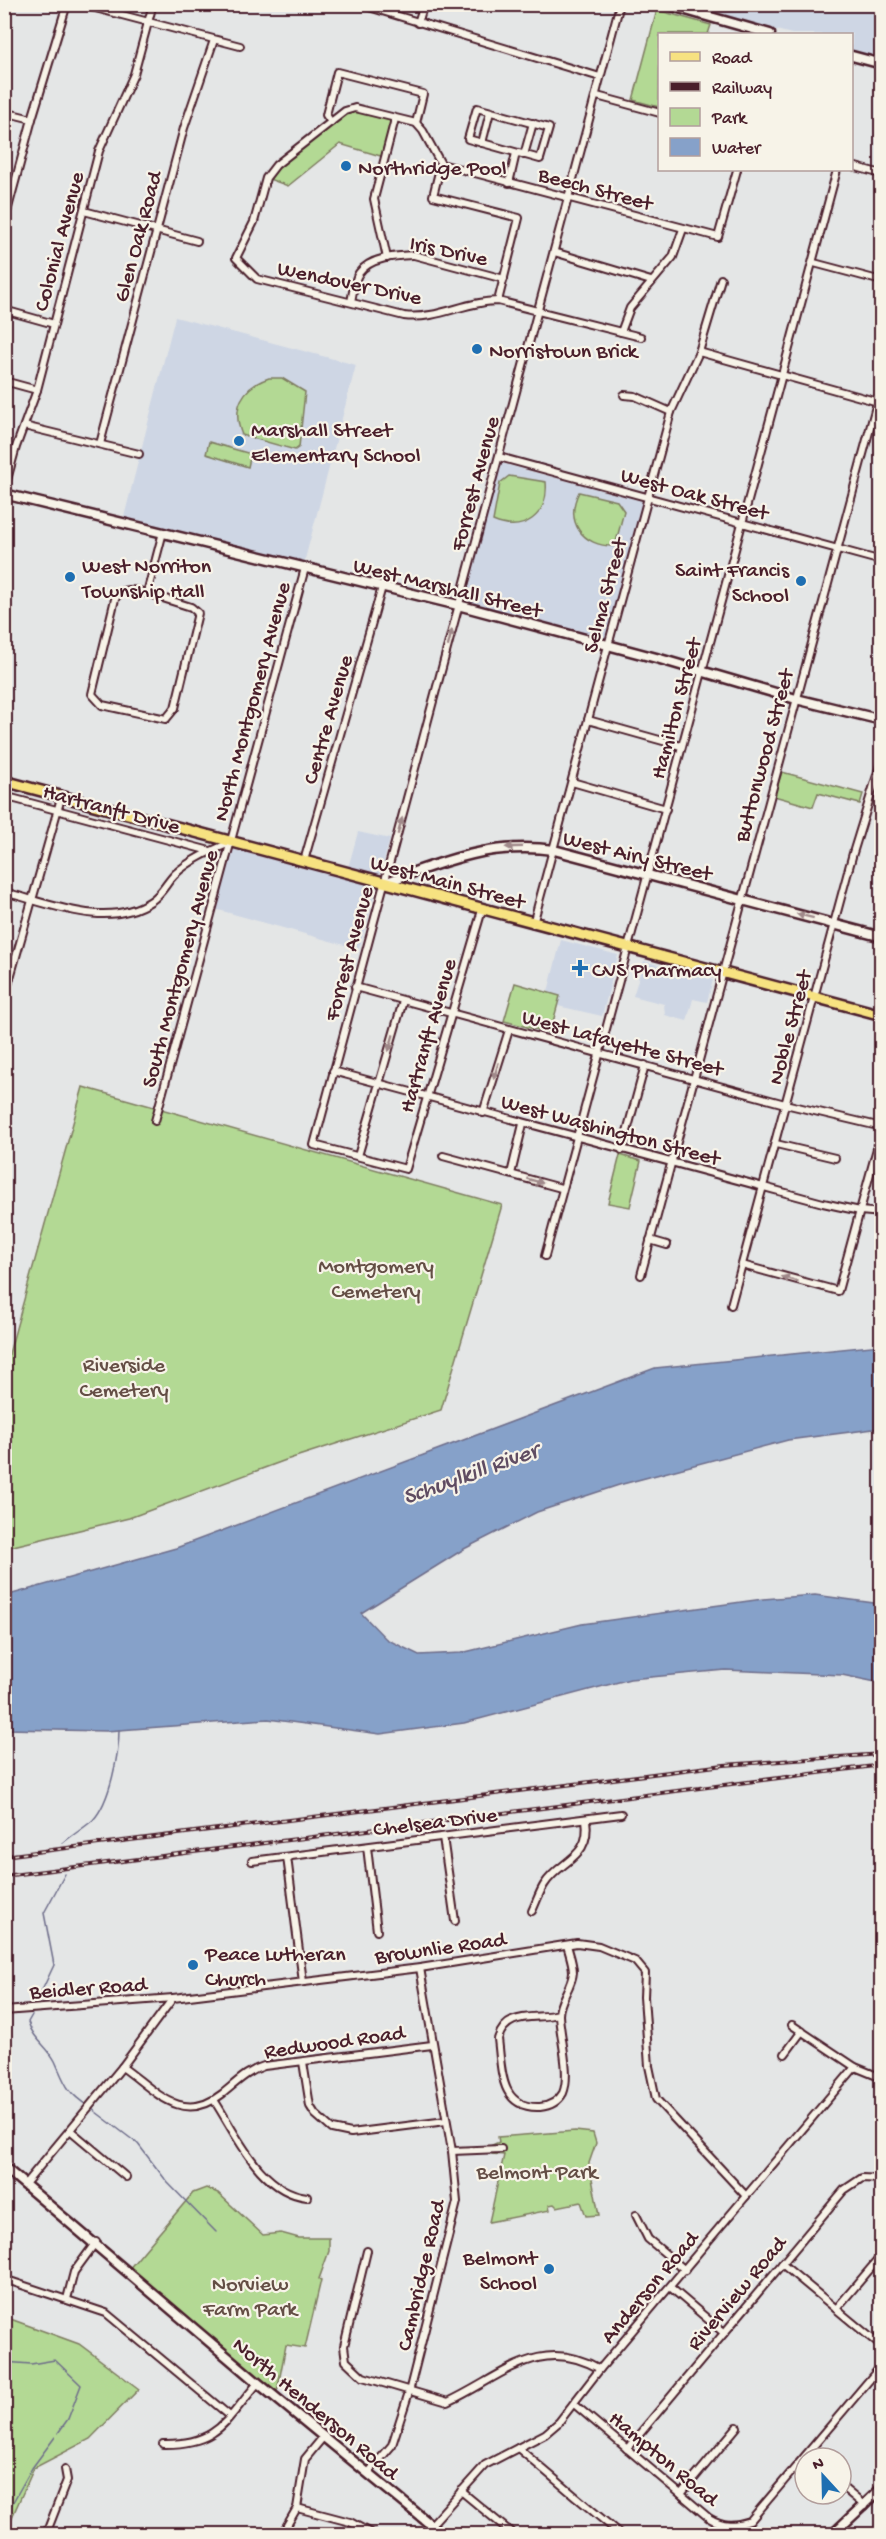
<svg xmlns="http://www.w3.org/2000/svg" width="886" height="2539" font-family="'Gochi Hand',sans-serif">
<rect width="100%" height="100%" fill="#e4e6e6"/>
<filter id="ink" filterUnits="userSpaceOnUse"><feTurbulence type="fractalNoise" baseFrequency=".0167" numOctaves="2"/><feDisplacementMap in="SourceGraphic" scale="12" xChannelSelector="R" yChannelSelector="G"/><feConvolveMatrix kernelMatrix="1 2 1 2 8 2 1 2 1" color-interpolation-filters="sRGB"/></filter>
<g filter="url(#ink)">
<g fill="#ced6e4">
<path d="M 680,5 L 881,5 L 881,58 L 852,50 L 852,34 L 792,34 Z"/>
<path d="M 175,317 L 356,365 L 304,563 L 124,517 Z"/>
<path d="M 500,463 L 642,501 L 605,640 L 462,603 Z"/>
<path d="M 358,832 L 390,839 L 359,949 L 215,909 L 232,849 L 345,879 Z"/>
<path d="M 561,940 L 618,955 L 602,1016 L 558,1006 L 560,996 L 548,992 Z"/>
<path d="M 644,961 L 713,980 L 707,1002 L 693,999 L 687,1021 L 665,1015 L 664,1004 L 633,996 Z"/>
</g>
<g fill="#b3d994" stroke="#7e7c60" stroke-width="1.5">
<path d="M 657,10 L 711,25 L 708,34 L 660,34 L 659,107 L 633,100 Z"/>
<path d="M 355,108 L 395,119 L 384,157 L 340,144 L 288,186 L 266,178 C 288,149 323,126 355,108 Z"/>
<path d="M 269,378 L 282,378 L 305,392 L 299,447 L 295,450 L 242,435 C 231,408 242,387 269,378 Z"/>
<path d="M 209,442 L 251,454 L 248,467 L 206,454 Z"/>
<path d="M 509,476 L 546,482 C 549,515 524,534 493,521 L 500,483 Z"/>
<path d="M 579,492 L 617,501 L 624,511 L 615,546 C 582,547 564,521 579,492 Z"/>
<path d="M 782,772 L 863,794 L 860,804 L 818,793 L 813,807 L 774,796 Z"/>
<path d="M 515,983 L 560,996 L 550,1033 L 504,1021 Z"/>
<path d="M 83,1087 L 502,1205 L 441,1410 L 286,1460 L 129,1518 L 5,1548 L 5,1368 Z"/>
<path d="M 620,1155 L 641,1161 L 630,1207 L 608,1203 Z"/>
<path d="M 575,2131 L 593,2133 L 596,2143 L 589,2163 L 599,2215 L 586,2216 L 581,2202 L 557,2207 L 554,2204 L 549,2205 L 550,2210 L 489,2222 L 504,2155 L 492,2154 L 490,2146 L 499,2142 L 498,2137 Z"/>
<path d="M 206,2188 L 218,2193 L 263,2235 L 281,2233 L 299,2238 L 329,2238 L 329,2251 L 319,2279 L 321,2280 L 305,2348 L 286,2345 L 276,2397 L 128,2270 L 193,2193 Z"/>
<path d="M 5,2317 L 79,2344 L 139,2389 L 90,2439 L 34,2468 L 5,2533 Z"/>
</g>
<path fill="#86a1c9" stroke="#6e6d8a" stroke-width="1.5" d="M 881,1345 L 881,1428 L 788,1440 L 619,1485 L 537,1512 L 464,1549 L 361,1613 L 386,1639 L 419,1655 L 461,1653 L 582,1624 L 763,1599 L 815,1595 L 881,1604 L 881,1683 L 842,1675 L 725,1670 L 630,1679 L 464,1723 L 380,1734 L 268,1719 L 106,1731 L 5,1729 L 5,1596 L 176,1548 L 655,1368 Z"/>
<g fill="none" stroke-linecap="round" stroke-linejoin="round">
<g stroke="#6e6d8a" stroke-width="1.5">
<path d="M 63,1843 C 72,1835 84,1828 93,1820 C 110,1802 119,1754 119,1730"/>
<path d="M 37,2001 L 54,1965 L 44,1913 L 65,1874"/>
<path d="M 32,2015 L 28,2022 C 33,2039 48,2047 55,2061 C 65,2083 66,2092 88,2106"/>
<path d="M 92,2109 L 138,2144 L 168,2183 L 216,2232"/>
<path d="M 4,2362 L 31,2364 L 55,2360 L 81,2385 L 68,2419 L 58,2433"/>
<path d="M 4,2518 L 32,2468 L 55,2437"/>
</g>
<g stroke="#4a1f2b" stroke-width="10">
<g id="street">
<path d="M 80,4 L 240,46"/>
<path d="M 359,4 L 600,77"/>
<path d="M 418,23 L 424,4"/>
<path d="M 597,96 L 660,113"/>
<path d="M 477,108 L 549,128 L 540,159 L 468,139 Z"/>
<path d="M 4,112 L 32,119"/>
<path d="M 331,122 L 326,115 L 337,72 L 423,94 L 416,123"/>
<path d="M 482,143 L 490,112"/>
<path d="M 524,155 L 533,123"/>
<path d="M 441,164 L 433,196 L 519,218 L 498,301"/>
<path d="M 852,166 L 882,174"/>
<path d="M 509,183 L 516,153"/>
<path d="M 84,211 L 197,241"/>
<path d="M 4,223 L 32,119 L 67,4"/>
<path d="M 554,252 L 651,281"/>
<path d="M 387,258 L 374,199 L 395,119"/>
<path d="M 814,263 L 882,281"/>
<path d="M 351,302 C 353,293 354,280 359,273 C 370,257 396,256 414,255 L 504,279"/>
<path d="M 4,310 L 54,324"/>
<path d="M 621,332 L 630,308 L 673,257 L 683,229"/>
<path d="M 641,337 L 498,301 C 465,301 438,320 404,316 L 257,279 L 236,258 L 254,222 L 266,178 L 276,165 L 345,111 L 355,108 L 416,123 L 423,131 L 441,164 L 718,237 L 737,170"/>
<path d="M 699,352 L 882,403"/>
<path d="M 4,381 L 37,390"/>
<path d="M 624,395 L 635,396 L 671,412"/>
<path d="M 24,426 L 139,454"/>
<path d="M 100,444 L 184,128 L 214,40"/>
<path d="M 499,457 L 882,561"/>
<path d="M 4,491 L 16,447 L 37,390 L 99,151 L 134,74 L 153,4"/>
<path d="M 147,593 L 191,607 L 198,613 L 175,708 L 166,719 L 102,705 L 92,694 L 115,599 C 122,586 135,590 147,593 L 163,532"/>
<path d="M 588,720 L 681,746"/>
<path d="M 572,782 L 666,809"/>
<path d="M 4,796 L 210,851"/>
<path d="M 304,861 L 382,587"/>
<path d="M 4,892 C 49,903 107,930 151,901 C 162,894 166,883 175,874 C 191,859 211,851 230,843"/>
<path d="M 482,910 L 406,1169 L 314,1145 L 620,4"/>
<path d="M 533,924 L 671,412 L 699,352 L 721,279"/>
<path d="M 355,987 L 785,1104 L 882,1127"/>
<path d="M 4,999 L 61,798"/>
<path d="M 333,1071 L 823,1203 L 860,1211 L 882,1213"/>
<path d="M 483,1113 L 509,1030"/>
<path d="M 155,1121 L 305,568"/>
<path d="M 776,1144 L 835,1158"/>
<path d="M 622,1150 L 645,1065"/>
<path d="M 358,1156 L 403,1001"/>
<path d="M 443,1156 L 561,1188"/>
<path d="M 511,1174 L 523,1124"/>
<path d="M 650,1240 L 667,1245"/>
<path d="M 545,1256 L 837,170"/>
<path d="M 742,1265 L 838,1291 L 882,1130"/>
<path d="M 641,1275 L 882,384"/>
<path d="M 731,1305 L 853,853 L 882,759"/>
<path d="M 443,1837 L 455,1921"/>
<path d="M 367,1847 L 377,1931"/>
<path d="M 287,1857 L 303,1982"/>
<path d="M 252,1861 L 621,1814"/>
<path d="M 532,1911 C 536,1903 539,1893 544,1885 C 560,1859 592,1859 586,1819"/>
<path d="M 4,2011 L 173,1998"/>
<path d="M 559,2014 C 536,2020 506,2010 498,2039 C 502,2069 499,2109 540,2107 C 549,2106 558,2102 563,2093 C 571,2074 560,2037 559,2015 C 559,1999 572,1988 573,1972 C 573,1963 569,1953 567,1945"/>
<path d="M 792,2025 L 855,2067 L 882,2078"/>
<path d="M 4,2054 L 8,2085"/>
<path d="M 785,2054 L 802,2031"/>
<path d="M 303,2062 L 310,2106 L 315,2114 L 332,2129 L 351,2133 L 446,2121"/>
<path d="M 122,2067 C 154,2089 181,2126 222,2094 C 236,2083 247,2071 264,2066 L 432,2045"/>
<path d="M 214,2100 C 237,2135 260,2192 307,2197"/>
<path d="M 70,2130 L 126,2177"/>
<path d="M 452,2151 L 501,2149"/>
<path d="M 25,2184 L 122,2067 L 173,1998 L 420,1968 L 577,1943 L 599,1946 L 635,1961 L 645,1973 L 644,1997 L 649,2066 L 656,2099 L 746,2196"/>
<path d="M 636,2215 L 648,2239 L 685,2270"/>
<path d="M 367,2251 L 344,2346 L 346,2361 L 363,2377 L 448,2402 C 502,2377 540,2334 600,2369"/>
<path d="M 782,2264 L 882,2347"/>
<path d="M 4,2279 L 106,2313 L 230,2416"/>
<path d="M 670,2287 L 724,2333"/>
<path d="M 67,2299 L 74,2272 L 96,2242"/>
<path d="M 836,2309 L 882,2255"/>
<path d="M 574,2404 L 709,2518 C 724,2527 734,2526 750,2521 L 882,2365"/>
<path d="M 163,2444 C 218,2445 225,2421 258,2383"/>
<path d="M 518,2448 L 620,2534"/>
<path d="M 627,2449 L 844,2190 L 862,2178 L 882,2179"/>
<path d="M 368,2473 L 392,2445 L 409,2392 L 457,2202 L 452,2151 L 420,1968"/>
<path d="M 841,2486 L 865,2506"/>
<path d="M 461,2491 L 513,2534"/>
<path d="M 681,2494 L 737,2427"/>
<path d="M 297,2508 L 350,2522 L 372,2534"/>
<path d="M 431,2525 L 485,2465 L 545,2434 L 559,2422 L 600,2369 L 855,2067"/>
<path d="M 46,2534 L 67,2480 L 65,2469"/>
<path d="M 282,2534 L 297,2508 L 305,2459 L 324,2436"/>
</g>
</g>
<g stroke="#4a1f2b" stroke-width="13">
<g id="secondary">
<path d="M 665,4 L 770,34"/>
<path d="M 852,56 L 882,64"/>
<path d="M 4,494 L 458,605 L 660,659 L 796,699 L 882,720"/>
<path d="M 384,883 C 441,862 492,841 554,850 L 882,937"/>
<path d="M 4,2167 L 258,2383 L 442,2534"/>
<path d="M 833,2534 L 882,2488"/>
</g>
</g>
<g stroke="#4a1f2b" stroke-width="14">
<path id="primary" d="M 4,781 L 882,1015"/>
</g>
<use href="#street" stroke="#f7f3e8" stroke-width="6"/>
<use href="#secondary" stroke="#f7f3e8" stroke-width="8"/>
<use href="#primary" stroke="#f7e281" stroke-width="9"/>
<g stroke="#4a1f2b" stroke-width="4">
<g id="rail">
<path d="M 4,1856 L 724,1765 L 882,1754"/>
<path d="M 4,1876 L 882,1765"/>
</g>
</g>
<use href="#rail" stroke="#f7f3e8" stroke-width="1.5" stroke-dasharray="4.5" stroke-linecap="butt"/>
</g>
<defs><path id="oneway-solid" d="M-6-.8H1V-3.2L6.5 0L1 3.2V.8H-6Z" transform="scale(1.5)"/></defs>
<g fill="#a0898a">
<use href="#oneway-solid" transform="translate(450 638) rotate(-76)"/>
<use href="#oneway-solid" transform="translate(400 826) rotate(-75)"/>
<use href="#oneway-solid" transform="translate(514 847) rotate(178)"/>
<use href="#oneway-solid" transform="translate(805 916) rotate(-166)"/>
<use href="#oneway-solid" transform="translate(391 1043) rotate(106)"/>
<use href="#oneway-solid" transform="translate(496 1071) rotate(107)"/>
<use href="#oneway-solid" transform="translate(535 1181) rotate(16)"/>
<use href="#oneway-solid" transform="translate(790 1279) rotate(-163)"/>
</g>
</g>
<g fill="#1f6fb2" stroke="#f7f3e8" stroke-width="2">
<circle cx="346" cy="166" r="6"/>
<circle cx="477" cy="349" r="6"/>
<circle cx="239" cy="441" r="6"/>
<circle cx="70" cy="577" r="6"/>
<circle cx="801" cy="581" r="6"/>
<path d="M577 959h6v6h6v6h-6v6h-6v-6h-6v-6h6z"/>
<circle cx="193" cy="1965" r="6"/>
<circle cx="549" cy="2269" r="6"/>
</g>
<g text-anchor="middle" stroke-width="4.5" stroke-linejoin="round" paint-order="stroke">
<g font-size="22" fill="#4a1f2b" stroke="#f7f3e8" text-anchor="start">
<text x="358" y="174">Northridge Pool</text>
<text x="489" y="357">Norristown Brick</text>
<text x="251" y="436">Marshall Street<tspan x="251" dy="25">Elementary School</tspan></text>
<text x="82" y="572">West Norriton<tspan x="82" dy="25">Township Hall</tspan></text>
<text x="789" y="576" text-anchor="end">Saint Francis<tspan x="789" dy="25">School</tspan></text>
<text x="592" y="976">CVS Pharmacy</text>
<text x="205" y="1960">Peace Lutheran<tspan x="205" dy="25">Church</tspan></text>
<text x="537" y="2264" text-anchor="end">Belmont<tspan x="537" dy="25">School</tspan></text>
</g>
<g font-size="22" fill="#4a1f2b" stroke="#f7f3e8">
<text transform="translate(596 187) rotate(15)" y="8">Beech Street</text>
<text transform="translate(136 236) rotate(-75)" y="8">Glen Oak Road</text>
<text transform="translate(57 241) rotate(-75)" y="8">Colonial Avenue</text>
<text transform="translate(449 249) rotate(12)" y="8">Iris Drive</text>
<text transform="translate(350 281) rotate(12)" y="8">Wendover Drive</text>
<text transform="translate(473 483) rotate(-75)" y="8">Forrest Avenue</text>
<text transform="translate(695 492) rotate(15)" y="8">West Oak Street</text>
<text transform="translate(448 586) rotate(14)" y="8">West Marshall Street</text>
<text transform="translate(603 595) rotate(-75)" y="8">Selma Street</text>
<text transform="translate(250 701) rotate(-75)" y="8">North Montgomery Avenue</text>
<text transform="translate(674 708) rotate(-75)" y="8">Hamilton Street</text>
<text transform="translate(326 719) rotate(-74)" y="8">Centre Avenue</text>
<text transform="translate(762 755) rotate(-75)" y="8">Buttonwood Street</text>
<text transform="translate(112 807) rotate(15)" y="8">Hartranft Drive</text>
<text transform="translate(638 854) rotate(14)" y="8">West Airy Street</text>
<text transform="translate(448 880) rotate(15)" y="8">West Main Street</text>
<text transform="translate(347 953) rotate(-75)" y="8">Forrest Avenue</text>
<text transform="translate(178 968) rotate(-75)" y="8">South Montgomery Avenue</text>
<text transform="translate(788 1027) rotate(-75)" y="8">Noble Street</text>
<text transform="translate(426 1035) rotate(-74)" y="8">Hartranft Avenue</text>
<text transform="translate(623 1041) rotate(15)" y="8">West Lafayette Street</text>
<text transform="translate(611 1128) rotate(15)" y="8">West Washington Street</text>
<text transform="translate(435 1820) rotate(-7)" y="8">Chelsea Drive</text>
<text transform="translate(440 1946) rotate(-8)" y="8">Brownlie Road</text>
<text transform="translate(88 1986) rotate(-4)" y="8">Beidler Road</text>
<text transform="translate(334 2040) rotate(-8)" y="8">Redwood Road</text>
<text transform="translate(419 2275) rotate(-77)" y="8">Cambridge Road</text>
<text transform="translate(648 2286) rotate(-50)" y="8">Anderson Road</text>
<text transform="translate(735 2292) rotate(-50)" y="8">Riverview Road</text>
<text transform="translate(317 2407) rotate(40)" y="8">North Henderson Road</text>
<text transform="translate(665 2457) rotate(40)" y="8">Hampton Road</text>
</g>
<g font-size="22" fill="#644e45" stroke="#f7f3e8">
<text x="376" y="1272">Montgomery<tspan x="376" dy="25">Cemetery</tspan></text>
<text x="124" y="1371">Riverside<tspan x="124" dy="25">Cemetery</tspan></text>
<text x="537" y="2178">Belmont Park</text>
<text x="250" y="2290">Norview<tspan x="250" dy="25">Farm Park</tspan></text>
</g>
<g font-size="24" font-style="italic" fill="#5f4c62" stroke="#f7f3e8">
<text transform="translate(470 1472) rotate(-20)" y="8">Schuylkill River</text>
</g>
</g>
<rect width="886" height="2539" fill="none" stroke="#f7f3e8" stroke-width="24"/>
<rect x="12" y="12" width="862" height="2515" fill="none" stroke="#4a1f2b" stroke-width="2" filter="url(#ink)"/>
<rect x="658" y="33" width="195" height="138" fill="#f7f3e8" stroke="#b29e9c" stroke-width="1.5"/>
<rect x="670" y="52" width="30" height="9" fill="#f7e281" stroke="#b29e9c" stroke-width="1.5"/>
<text x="712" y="63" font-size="18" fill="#4a1f2b">Road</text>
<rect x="670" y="82" width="30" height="9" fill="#4a1f2b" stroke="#b29e9c" stroke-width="1.5"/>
<text x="712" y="93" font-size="18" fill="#4a1f2b">Railway</text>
<rect x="670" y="108" width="30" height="18" fill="#b3d994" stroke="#b29e9c" stroke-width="1.5"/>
<text x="712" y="123" font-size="18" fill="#4a1f2b">Park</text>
<rect x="670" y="138" width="30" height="18" fill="#86a1c9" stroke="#b29e9c" stroke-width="1.5"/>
<text x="712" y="153" font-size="18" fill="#4a1f2b">Water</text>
<g transform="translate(823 2476) rotate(338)"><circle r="28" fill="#f7f3e8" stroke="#b29e9c" stroke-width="1.5"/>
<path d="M0-4.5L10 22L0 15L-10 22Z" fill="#1f6fb2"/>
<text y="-9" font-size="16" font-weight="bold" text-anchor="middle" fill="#4a1f2b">N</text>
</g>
</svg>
